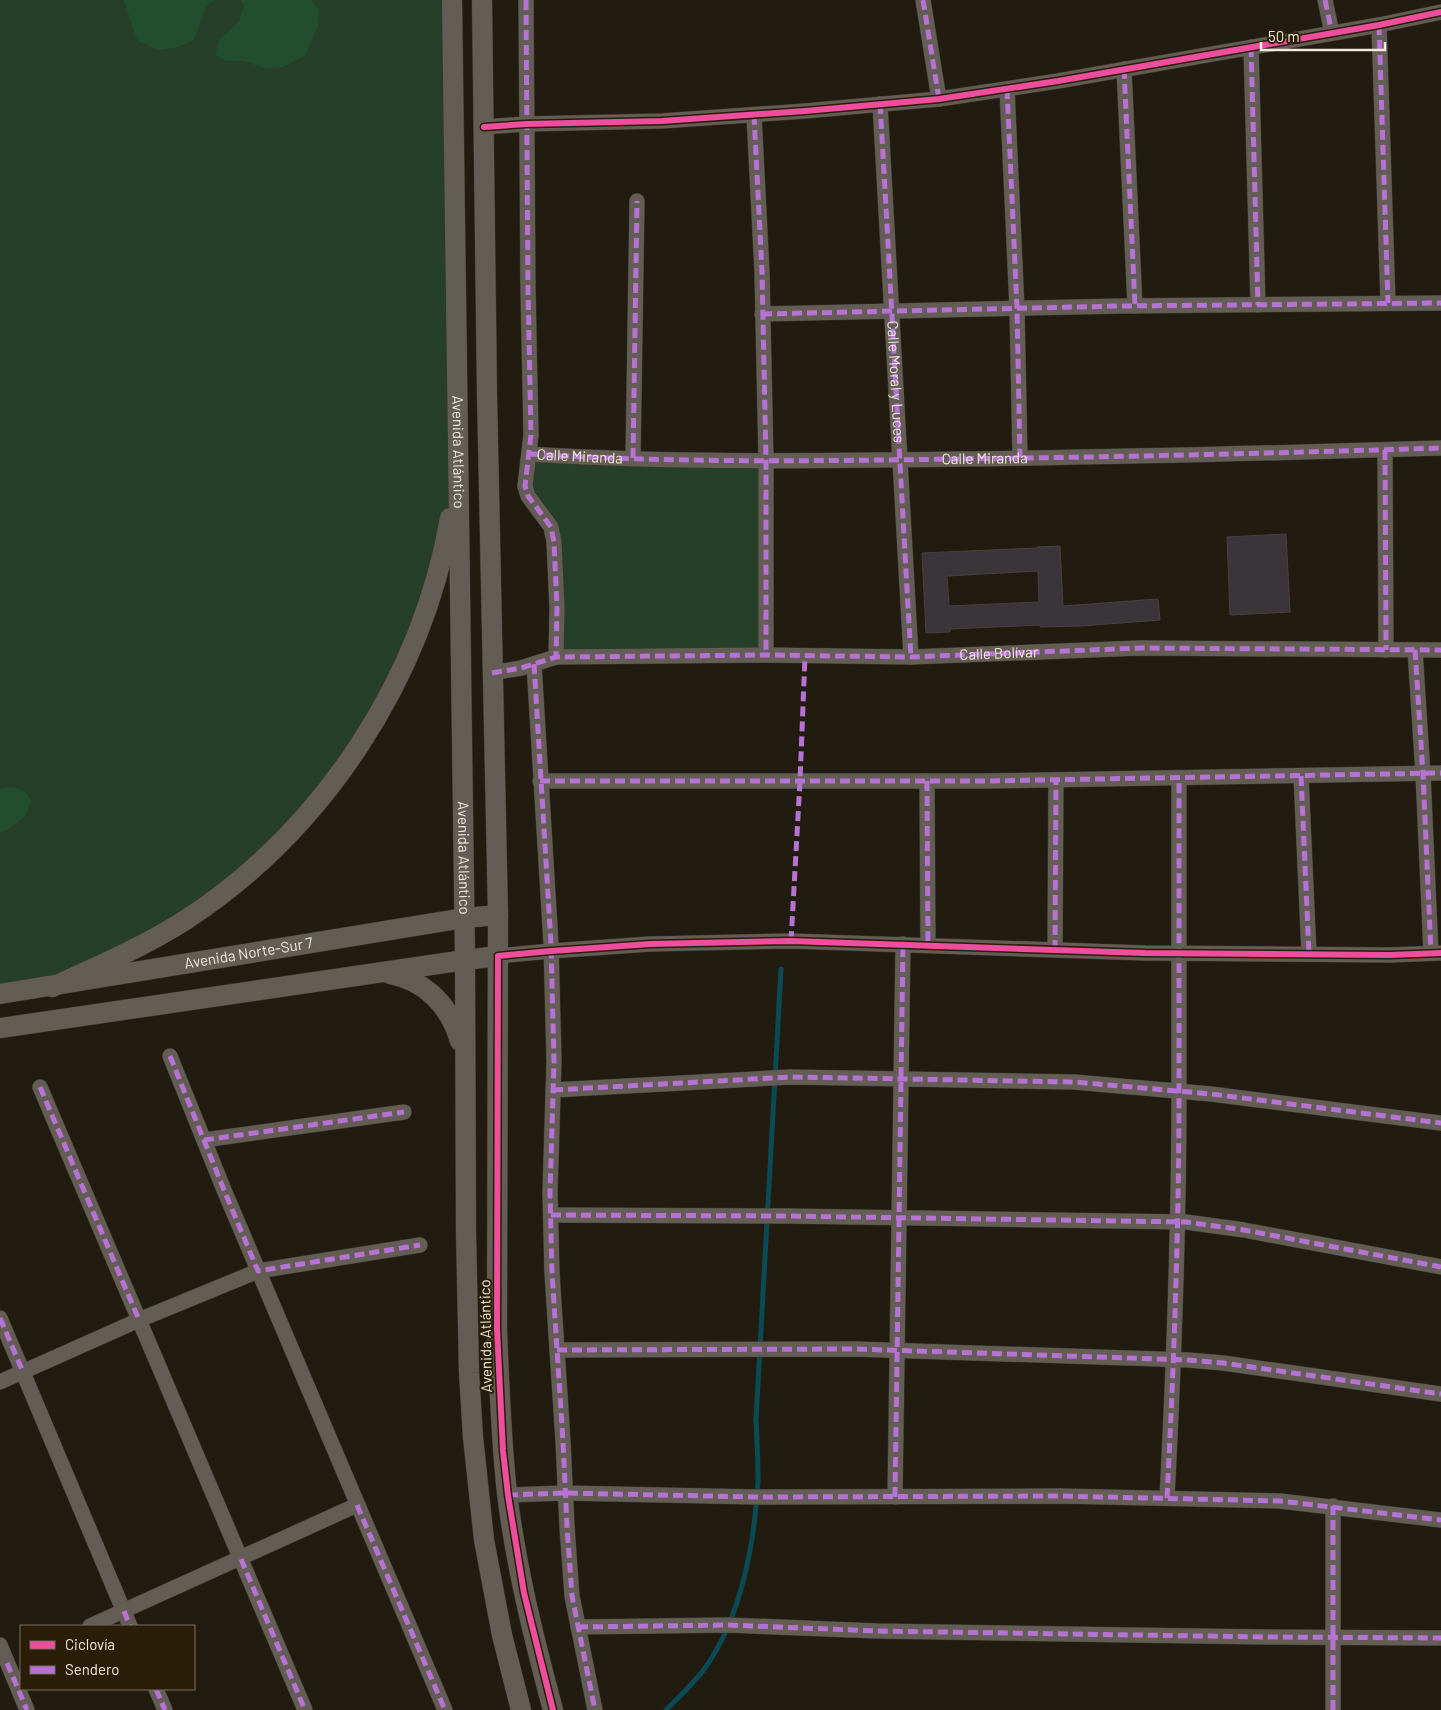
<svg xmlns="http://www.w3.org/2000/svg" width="1441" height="1710" font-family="Barlow,sans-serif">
<rect width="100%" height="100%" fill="#221c10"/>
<g fill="#253f29">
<path d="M 0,0 L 452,0 L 449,520 L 394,684 L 281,841 L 149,941 L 0,994 Z"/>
<path d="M 529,454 L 766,460 L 766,655 L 556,657 L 554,542 L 526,476 Z"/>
</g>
<g fill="#234e2d">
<path d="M 124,0 L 214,0 L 206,6 L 194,40 L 178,47 L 159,50 L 138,41 L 133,29 Z"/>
<path d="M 241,0 L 311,0 L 319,10 L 318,25 L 306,55 L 283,67 L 263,68 L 244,61 L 226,61 L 216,55 L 219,40 L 239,21 L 244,5 Z"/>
<path d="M 12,787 L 25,791 L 31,801 L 25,817 L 7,830 L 0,832 L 0,789 Z"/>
</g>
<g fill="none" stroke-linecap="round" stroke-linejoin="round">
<path stroke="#0b4a55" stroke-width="5" d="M 666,1710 C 679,1697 694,1683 705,1668 C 741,1618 755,1542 758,1480 C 758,1460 757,1440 756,1420 L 781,969"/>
</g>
<g fill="#3a3539" stroke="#464242" fill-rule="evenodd">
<path d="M 1286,534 L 1290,612 L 1230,615 L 1227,537 Z"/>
<path d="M 1060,546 L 1063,606 L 1158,599 L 1160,620 L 1081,626 L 1040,627 L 1040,625 L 950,629 L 950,632 L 926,633 L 922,553 L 1037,548 L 1037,547 ZM 1038,571 L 1039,602 L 949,606 L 947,576 Z"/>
</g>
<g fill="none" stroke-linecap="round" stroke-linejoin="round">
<g stroke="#3d3830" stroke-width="16">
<g id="street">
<path d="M 526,0 L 528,289 L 531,435 L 525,486 L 528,496 L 551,527 L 554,542 L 557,608 L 556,657"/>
<path d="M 923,0 L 939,99"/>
<path d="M 1325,0 L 1332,33"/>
<path d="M 1379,25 L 1388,303"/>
<path d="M 1251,47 L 1258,305"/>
<path d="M 1124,69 L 1135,306"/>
<path d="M 1007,89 L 1017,308 L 1020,458"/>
<path d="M 880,104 C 891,288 900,473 911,657"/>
<path d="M 754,115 L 762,272 L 766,460 L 766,655"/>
<path d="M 484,127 L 526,124 L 662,121 L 805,111 L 939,99 L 1058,81 L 1379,25 L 1441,12"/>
<path d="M 762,314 L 1121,306 L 1441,303"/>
<path d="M 1385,450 L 1386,650"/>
<path d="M 529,454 C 672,463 816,461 960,459 C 1120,457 1281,453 1441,448"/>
<path d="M 633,458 L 637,201"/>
<path d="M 1415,650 L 1423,774 L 1431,953"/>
<path d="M 534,664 L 551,944 L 554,1061 L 550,1193 L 552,1273 L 563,1441 L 567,1527 L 572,1596 L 595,1710"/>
<path d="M 492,673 L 521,668 L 556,657 L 766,655 L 911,657 L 1140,648 L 1441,650"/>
<path d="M 1301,776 L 1309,954"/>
<path d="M 540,781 L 984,781 L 1441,773"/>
<path d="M 927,781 L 928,945"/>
<path d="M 1055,950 L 1056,780"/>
<path d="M 498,956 L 551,951 L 650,944 L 791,941 L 1145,953 L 1390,955 L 1441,953"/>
<path d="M 170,1056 L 224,1190 L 445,1710"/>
<path d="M 40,1087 L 305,1710"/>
<path d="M 553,1090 L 791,1077 L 1074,1082 L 1211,1094 L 1441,1123"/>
<path d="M 204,1140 L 404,1112"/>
<path d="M 551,1215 L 786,1216 L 1186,1222 L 1244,1230 L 1441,1267"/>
<path d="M 0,1318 L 130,1626"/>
<path d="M 557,1350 L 855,1349 L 1188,1360 L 1223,1363 L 1441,1394"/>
<path d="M 0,1382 L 139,1320 L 258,1271 L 420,1245"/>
<path d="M 508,1495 L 565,1493 L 756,1497 L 1060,1496 L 1280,1501 L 1441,1520"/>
<path d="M 895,1497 L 903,944"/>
<path d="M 1167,1498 C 1174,1362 1179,1227 1179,1091 C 1179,986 1179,882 1179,778"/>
<path d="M 90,1626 L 357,1505"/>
<path d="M 578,1627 L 728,1625 L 877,1631 L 1265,1637 L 1441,1638"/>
<path d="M 0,1645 L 27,1710"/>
<path d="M 156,1689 L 165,1710"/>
<path d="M 1333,1710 L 1333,1506"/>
</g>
</g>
<g stroke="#3d3830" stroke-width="21">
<g id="secondary">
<path id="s1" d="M 452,0 L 465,960 L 466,1231 L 469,1373 L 473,1437 L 484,1540 L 502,1635 L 521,1710"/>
<path d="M 482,0 L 487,395 L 498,915 L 497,1329 C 499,1384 501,1439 507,1493 C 516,1567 534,1639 553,1710"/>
<path d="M 390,974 C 426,981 450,1006 460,1041"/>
<path d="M 52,987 C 99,966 145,946 187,919 C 324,829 422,679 450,518"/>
<path id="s2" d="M 0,994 L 464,918 L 498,915"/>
<path d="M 0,1028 L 465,960 L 498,956"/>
</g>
</g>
<use href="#street" stroke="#635d55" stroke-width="15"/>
<use href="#secondary" stroke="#635d55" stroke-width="20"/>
<g stroke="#b673d3" stroke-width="5" stroke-dasharray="10 5" stroke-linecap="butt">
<path d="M 526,0 L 528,289 L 531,435 L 525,486 L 528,496 L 551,527 L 554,542 L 557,608 L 556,657"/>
<path d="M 923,0 L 939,99"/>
<path d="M 1325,0 L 1332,33"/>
<path d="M 1379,25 L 1388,303"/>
<path d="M 1251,47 L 1258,305"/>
<path d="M 1124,69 L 1135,306"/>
<path d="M 1007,89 L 1017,308 L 1020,458"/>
<path id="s3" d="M 880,104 C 891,288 900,473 911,657"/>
<path d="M 754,115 L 762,272 L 766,460 L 766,655"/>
<path d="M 762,314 L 1121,306 L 1441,303"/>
<path d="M 1385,450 L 1386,650"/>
<path id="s4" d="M 529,454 C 672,463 816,461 960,459 C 1120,457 1281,453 1441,448"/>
<path d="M 633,458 L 637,201"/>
<path d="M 1415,650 L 1423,774 L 1431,953"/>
<path d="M 534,664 L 551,944 L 554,1061 L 550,1193 L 552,1273 L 563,1441 L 567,1527 L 572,1596 L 595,1710"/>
<path id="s5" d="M 492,673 L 521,668 L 556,657 L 766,655 L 911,657 L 1140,648 L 1441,650"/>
<path d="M 1301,776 L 1309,954"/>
<path d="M 540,781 L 984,781 L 1441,773"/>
<path d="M 927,781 L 928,945"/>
<path d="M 791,941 L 800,781 L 805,656"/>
<path d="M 1055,950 L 1056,780"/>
<path d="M 170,1056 L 224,1190 L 258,1271 L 420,1245"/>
<path d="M 40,1087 L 139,1320"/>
<path d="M 553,1090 L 791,1077 L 1074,1082 L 1211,1094 L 1441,1123"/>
<path d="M 204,1140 L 404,1112"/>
<path d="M 551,1215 L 786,1216 L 1186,1222 L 1244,1230 L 1441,1267"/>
<path d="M 0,1318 L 23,1372"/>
<path d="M 557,1350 L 855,1349 L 1188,1360 L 1223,1363 L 1441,1394"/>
<path d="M 508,1495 L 565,1493 L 756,1497 L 1060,1496 L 1280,1501 L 1441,1520"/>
<path d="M 895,1497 L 903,944"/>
<path d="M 1167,1498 C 1174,1362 1179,1227 1179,1091 C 1179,986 1179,882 1179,778"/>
<path d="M 357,1505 L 445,1710"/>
<path d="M 241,1559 L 305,1710"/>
<path d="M 124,1611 L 130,1626"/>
<path d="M 578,1627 L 728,1625 L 877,1631 L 1265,1637 L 1441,1638"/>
<path d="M 7,1663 L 27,1710"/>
<path d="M 156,1689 L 165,1710"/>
<path d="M 1333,1710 L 1333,1506"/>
</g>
<g stroke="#2a1e08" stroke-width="9">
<g id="cycleway">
<path d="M 484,127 L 526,124 L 662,121 L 805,111 L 939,99 L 1058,81 L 1379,25 L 1441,12"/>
<path d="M 553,1710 L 524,1593 L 508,1495 L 503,1451 L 497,1329 L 498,956 L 551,951 L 650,944 L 791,941 L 1145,953 L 1390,955 L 1441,953"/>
</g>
</g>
<use href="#cycleway" stroke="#ef4d9e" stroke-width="6"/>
</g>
<g text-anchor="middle" stroke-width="4" stroke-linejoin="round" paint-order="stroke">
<g font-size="15" fill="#f1e9db" stroke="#2a1e08">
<text dy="5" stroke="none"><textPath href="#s3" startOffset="278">Calle Moral y Luces</textPath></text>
<text dy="5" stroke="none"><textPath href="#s1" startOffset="452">Avenida Atlántico</textPath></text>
<text dy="5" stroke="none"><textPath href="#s4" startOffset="51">Calle Miranda</textPath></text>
<text dy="5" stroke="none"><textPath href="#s4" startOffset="456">Calle Miranda</textPath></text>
<text dy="5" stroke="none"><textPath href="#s5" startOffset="509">Calle Bolívar</textPath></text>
<text dy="5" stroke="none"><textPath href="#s1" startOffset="858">Avenida Atlántico</textPath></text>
<text dy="5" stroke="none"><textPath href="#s2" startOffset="252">Avenida Norte-Sur 7</textPath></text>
<text transform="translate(486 1336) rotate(-91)" y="5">Avenida Atlántico</text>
</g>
</g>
<rect x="20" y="1625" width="175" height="65" fill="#2a1e08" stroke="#7a6f5c"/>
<rect x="30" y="1641" width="25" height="8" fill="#ef4d9e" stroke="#7a6f5c"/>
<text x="65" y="1650" font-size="15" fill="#f1e9db">Ciclovía</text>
<rect x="30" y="1666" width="25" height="8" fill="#b673d3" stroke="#7a6f5c"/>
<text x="65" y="1675" font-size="15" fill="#f1e9db">Sendero</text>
<path d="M1261 42v8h124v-8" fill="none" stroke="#f1e9db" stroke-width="2.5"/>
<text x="1268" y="42" font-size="15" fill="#f1e9db" stroke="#2a1e08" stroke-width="4" paint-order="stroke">50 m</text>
</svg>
